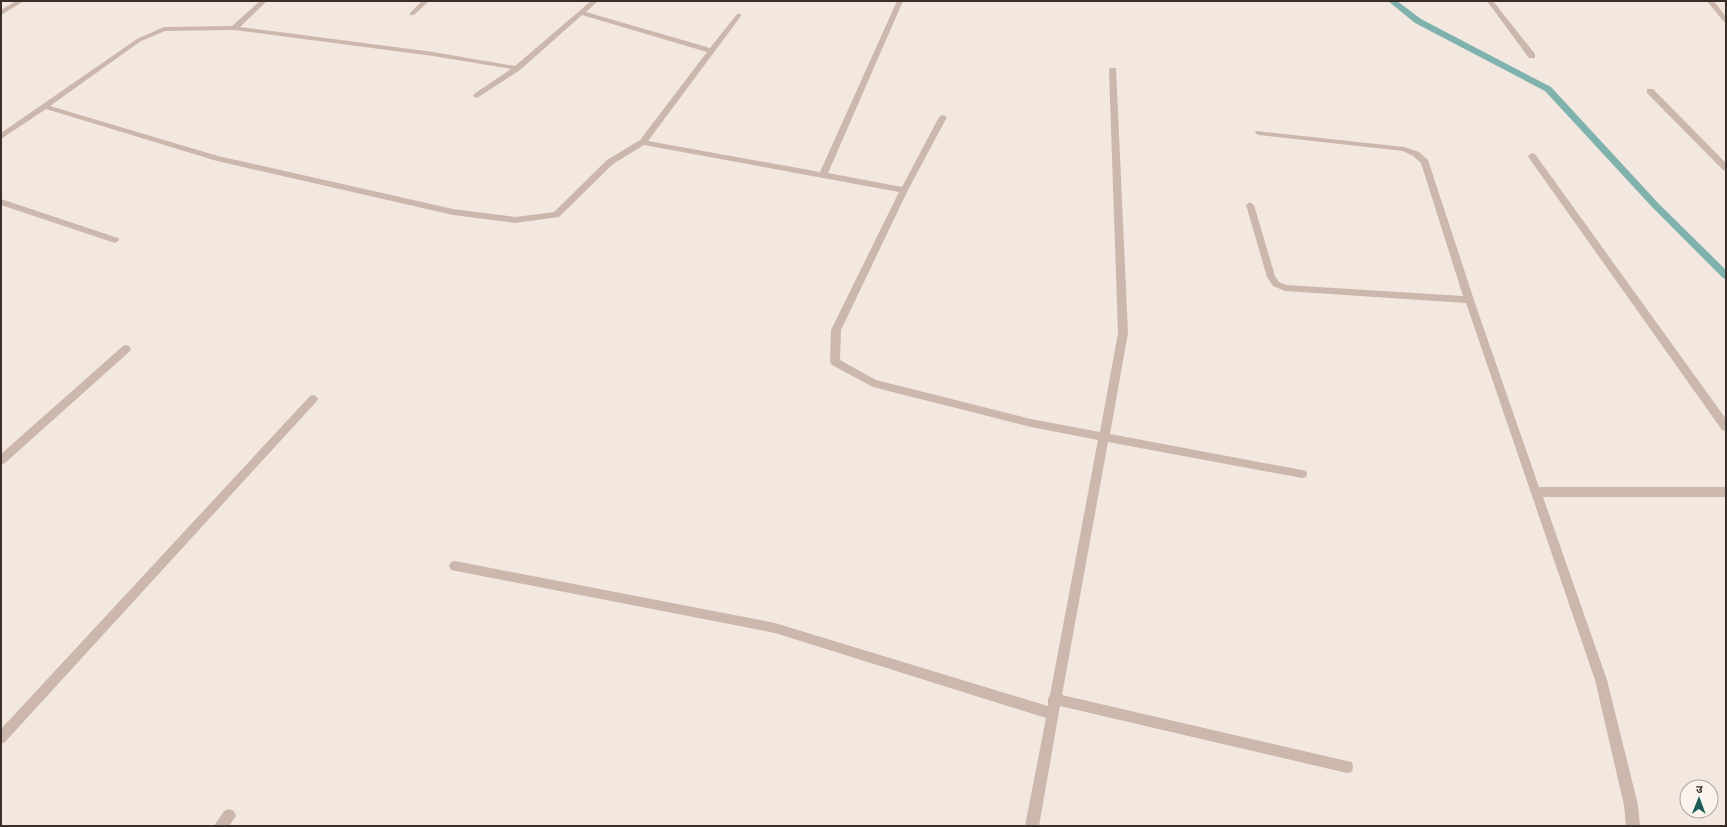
<svg xmlns="http://www.w3.org/2000/svg" width="1727" height="827" font-family="'Sofia Sans Condensed','Noto Sans Devanagari',sans-serif">
<rect width="100%" height="100%" fill="#f3e8e0"/>
<g fill="none" stroke-linecap="round" stroke-linejoin="round">
<path fill="#7fb1ad" fill-rule="evenodd" d="M 1388,1 L 1397,1 L 1421,19 L 1551,87 L 1659,204 L 1726,270 L 1726,279 L 1723,278 L 1653,208 L 1545,91 L 1415,23 Z"/>
<g fill="#ccb7ac" fill-rule="evenodd">
<path d="M 16,1 L 24,1 L 1,15 L 1,10 Z"/>
<path d="M 260,1 L 267,1 L 240,27 L 433,52 L 515,66 L 591,1 L 598,1 L 586,12 L 710,48 L 737,14 L 741,14 L 741,16 L 648,141 L 820,172 L 897,1 L 903,1 L 828,173 L 902,187 L 939,117 L 943,115 L 947,117 L 908,190 L 841,330 L 840,360 L 876,380 L 1031,419 L 1100,432 L 1118,333 L 1109,70 L 1110,68 L 1116,68 L 1128,333 L 1110,434 L 1302,470 L 1306,471 L 1307,474 L 1306,477 L 1302,478 L 1108,442 L 1062,695 L 1347,761 L 1352,762 L 1353,767 L 1352,772 L 1347,773 L 1060,706 L 1039,826 L 1025,826 L 1046,718 L 775,633 L 451,570 L 449,566 L 451,562 L 455,561 L 775,623 L 1048,706 L 1048,699 L 1050,695 L 1098,440 L 1031,427 L 873,387 L 832,365 L 830,362 L 831,330 L 899,192 L 644,145 L 613,164 L 559,217 L 515,223 L 453,215 L 217,161 L 46,109 L 1,139 L 1,133 L 137,39 L 164,27 L 232,26 ZM 582,15 L 707,52 L 640,140 L 607,160 L 554,212 L 515,217 L 453,209 L 218,156 L 50,106 L 141,41 L 165,31 L 234,30 L 433,56 L 511,69 L 474,94 L 473,96 L 477,98 L 520,70 Z"/>
<path d="M 422,1 L 429,1 L 414,15 L 410,15 L 410,13 Z"/>
<path d="M 1487,1 L 1493,1 L 1535,54 L 1535,58 L 1529,58 Z"/>
<path d="M 1707,1 L 1714,1 L 1726,17 L 1726,23 L 1724,22 Z"/>
<path d="M 1647,89 L 1653,89 L 1726,163 L 1726,171 L 1723,170 L 1647,93 Z"/>
<path d="M 1256,131 L 1404,147 L 1419,152 L 1428,160 L 1477,309 L 1539,487 L 1726,487 L 1726,497 L 1543,497 L 1607,680 L 1638,805 L 1640,826 L 1626,826 L 1624,805 L 1595,680 L 1466,303 L 1285,291 L 1273,286 L 1267,277 L 1246,205 L 1250,202 L 1254,205 L 1275,276 L 1279,282 L 1286,285 L 1463,296 L 1421,163 L 1413,156 L 1403,151 L 1259,135 L 1255,133 Z"/>
<path d="M 1532,153 L 1535,154 L 1726,419 L 1726,431 L 1722,430 L 1529,158 L 1528,156 Z"/>
<path d="M 1,199 L 118,238 L 119,240 L 115,243 L 1,205 Z"/>
<path d="M 126,345 L 129,346 L 131,349 L 129,352 L 5,463 L 1,464 L 1,454 L 123,346 Z"/>
<path d="M 313,395 L 316,396 L 318,399 L 316,402 L 5,742 L 1,744 L 1,729 L 310,396 Z"/>
<path d="M 229,809 L 234,811 L 236,816 L 229,826 L 214,826 L 224,811 Z"/>
</g>
</g>
<rect width="1727" height="827" fill="none" stroke="#3a2e2b" stroke-width="4"/>
<g transform="translate(1699 799) rotate(1)"><circle r="19" fill="#fbf3ed" stroke="#aea49f"/>
<path d="M0-3L7 15L0 10L-7 15Z" fill="#1f5c59"/>
<text y="-6" font-size="11" font-weight="bold" text-anchor="middle" fill="#3a2e2b">उ</text>
</g>
</svg>
